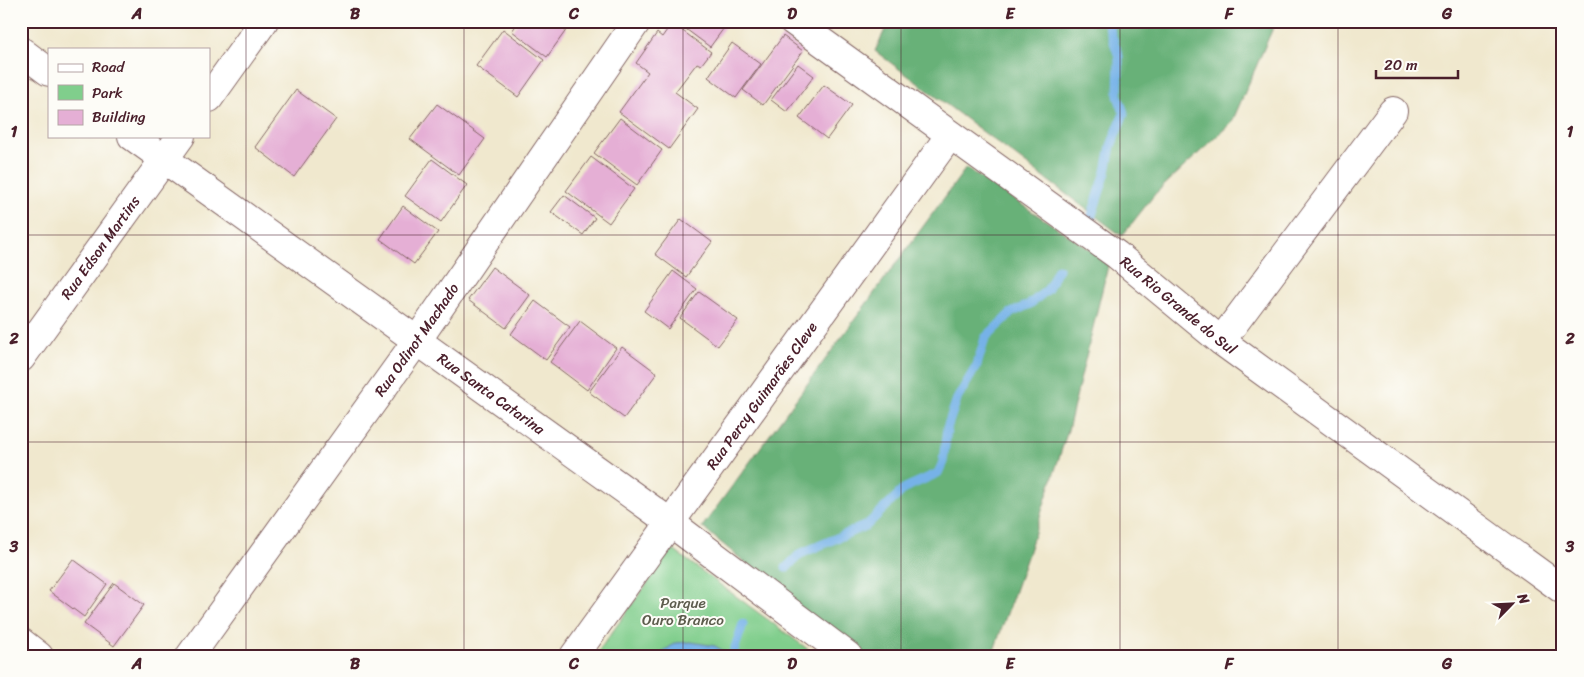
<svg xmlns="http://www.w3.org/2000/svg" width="1584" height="677" font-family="Sriracha,sans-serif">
<rect width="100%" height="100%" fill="#fdfcf7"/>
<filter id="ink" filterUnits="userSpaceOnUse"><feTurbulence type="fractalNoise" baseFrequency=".02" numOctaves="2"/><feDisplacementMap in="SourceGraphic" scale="10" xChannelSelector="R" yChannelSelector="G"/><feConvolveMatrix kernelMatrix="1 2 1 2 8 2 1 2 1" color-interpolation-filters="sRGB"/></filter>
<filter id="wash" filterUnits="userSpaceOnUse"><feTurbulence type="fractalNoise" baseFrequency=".0096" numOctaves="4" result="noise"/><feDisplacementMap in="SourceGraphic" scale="20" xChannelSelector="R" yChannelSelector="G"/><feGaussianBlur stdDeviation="1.12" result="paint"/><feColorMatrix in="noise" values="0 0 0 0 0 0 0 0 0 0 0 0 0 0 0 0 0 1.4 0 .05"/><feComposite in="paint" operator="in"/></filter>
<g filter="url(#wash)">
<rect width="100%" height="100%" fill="#f0e8ce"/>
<path fill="#80ce8c" stroke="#65765c" d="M 672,549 L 817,656 L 595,656 Z"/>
<g fill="#68b178" stroke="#596852">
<path d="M 889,21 L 1276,21 L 1232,122 L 1155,194 L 1122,236 L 875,51 Z"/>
<path d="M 966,168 L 1109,262 L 1068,430 L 1028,554 L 992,656 L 859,656 L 702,527 Z"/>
</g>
<path fill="#76b2e8" stroke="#60688a" d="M 691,642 L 715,646 L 732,656 L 658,656 L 675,643 Z"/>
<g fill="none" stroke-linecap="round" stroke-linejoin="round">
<g stroke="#76b2e8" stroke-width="9">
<path d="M 1091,218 L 1106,172 L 1111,146 L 1124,113 L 1118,96 L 1119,57 L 1107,21"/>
<path d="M 786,568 L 800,554 L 867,525 L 905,488 L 938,473 L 943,462 L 947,428 L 957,399 L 977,365 L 985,338 L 1011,313 L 1030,304 L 1048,289 L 1058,269"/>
<path d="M 732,656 L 743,624"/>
</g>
</g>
<g id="blocks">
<g fill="#e5afd5">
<path d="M 519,21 L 556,21 L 567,29 L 547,57 L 512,31 Z"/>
<path d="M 675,21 L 729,21 L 710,47 Z"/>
<path d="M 672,23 L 711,52 L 701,65 L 697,63 L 675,92 L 698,109 L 669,149 L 619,112 L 648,72 L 636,63 L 657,33 L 662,37 Z"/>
<path d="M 503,29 L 544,60 L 518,97 L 476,66 Z"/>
<path d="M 783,36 L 803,51 L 763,105 L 743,90 Z"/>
<path d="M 732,43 L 761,64 L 736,98 L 708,77 Z"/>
<path d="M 798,64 L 814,76 L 787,112 L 771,100 Z"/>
<path d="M 824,85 L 852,105 L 827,139 L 799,118 Z"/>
<path d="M 296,90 L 336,119 L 294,177 L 255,147 Z"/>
<path d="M 437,104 L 485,139 L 459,175 L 410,139 Z"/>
<path d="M 620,118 L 662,150 L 637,185 L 594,153 Z"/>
<path d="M 591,157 L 634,189 L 609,223 L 566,191 Z"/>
<path d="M 432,159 L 467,185 L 441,222 L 405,196 Z"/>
<path d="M 564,195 L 595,218 L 583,235 L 551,212 Z"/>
<path d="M 403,206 L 438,232 L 414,264 L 380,239 Z"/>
<path d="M 681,219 L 712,242 L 686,277 L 655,254 Z"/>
<path d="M 492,267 L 530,295 L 506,328 L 468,300 Z"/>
<path d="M 673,271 L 697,289 L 668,329 L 644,311 Z"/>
<path d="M 699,292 L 738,320 L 718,346 L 680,318 Z"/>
<path d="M 535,301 L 570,327 L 546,360 L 511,334 Z"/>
<path d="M 580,321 L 616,348 L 587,390 L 550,362 Z"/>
<path d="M 622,347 L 657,373 L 624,418 L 589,392 Z"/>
<path d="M 73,559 L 107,584 L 84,617 L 49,591 Z"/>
<path d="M 114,583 L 144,605 L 114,646 L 84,624 Z"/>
</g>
</g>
</g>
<g filter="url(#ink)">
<use href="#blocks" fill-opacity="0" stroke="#846564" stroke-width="1"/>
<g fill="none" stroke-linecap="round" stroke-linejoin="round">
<g stroke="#846564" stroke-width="30">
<g id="minor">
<path d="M 209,98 L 264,21"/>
<path d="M 1221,341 L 1393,111"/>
<path id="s1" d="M 21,358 L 181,136"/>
<path d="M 21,642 L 39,656"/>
<path id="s2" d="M 190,656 L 418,339 L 637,21"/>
<path id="s3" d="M 574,656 L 950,135"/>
</g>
</g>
<g stroke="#846564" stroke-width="30">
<g id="tertiary">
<path id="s4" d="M 793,21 L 1117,255 L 1221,341 L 1563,590"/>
<path d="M 21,51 L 49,72"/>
<path id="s5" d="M 132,136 L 671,523 L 848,656"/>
</g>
</g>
<use href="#minor" stroke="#fff" stroke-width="28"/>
<use href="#tertiary" stroke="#fff" stroke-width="28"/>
</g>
</g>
<path fill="none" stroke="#4a1f2b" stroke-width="1" stroke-opacity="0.55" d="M 246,21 L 246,656M 464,21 L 464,656M 683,21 L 683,656M 901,21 L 901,656M 1120,21 L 1120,656M 1338,21 L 1338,656M 21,235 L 1563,235M 21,442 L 1563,442"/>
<g text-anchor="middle" stroke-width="4" stroke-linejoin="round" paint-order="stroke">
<g font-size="15" fill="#4a1f2b" stroke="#fdfcf7">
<text dy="5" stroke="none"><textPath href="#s1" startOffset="136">Rua Edson Martins</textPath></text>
<text dy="5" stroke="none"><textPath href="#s4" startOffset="479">Rua Rio Grande do Sul</textPath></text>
<text dy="5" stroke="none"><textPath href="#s2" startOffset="389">Rua Odinot Machado</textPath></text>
<text dy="5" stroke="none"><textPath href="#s5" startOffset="442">Rua Santa Catarina</textPath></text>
<text dy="5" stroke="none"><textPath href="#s3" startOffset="321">Rua Percy Guimarães Cleve</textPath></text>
</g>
<g font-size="15" fill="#5d5c4d" stroke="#fdfcf7">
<text x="683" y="608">Parque<tspan x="683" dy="17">Ouro Branco</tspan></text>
</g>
</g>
<rect width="1584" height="677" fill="none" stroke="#fdfcf7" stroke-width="55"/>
<rect x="48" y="48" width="162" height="90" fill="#fdfcf7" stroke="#b5a4a5"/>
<rect x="58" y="64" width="25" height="8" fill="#ffffff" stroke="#b5a4a5"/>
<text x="92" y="72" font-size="15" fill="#4a1f2b">Road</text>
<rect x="58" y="85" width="25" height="15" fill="#80ce8c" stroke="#b5a4a5"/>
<text x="92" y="98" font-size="15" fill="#4a1f2b">Park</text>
<rect x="58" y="110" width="25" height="15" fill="#e5afd5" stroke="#b5a4a5"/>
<text x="92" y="122" font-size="15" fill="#4a1f2b">Building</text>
<g transform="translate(1512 604) rotate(66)" stroke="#fdfcf7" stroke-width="4" paint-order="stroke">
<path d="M0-4L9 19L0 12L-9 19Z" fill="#4a1f2b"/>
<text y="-8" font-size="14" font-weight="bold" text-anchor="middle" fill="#4a1f2b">N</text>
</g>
<path d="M1376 70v8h82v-8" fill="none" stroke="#4a1f2b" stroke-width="2.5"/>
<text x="1384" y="70" font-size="15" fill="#4a1f2b" stroke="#fdfcf7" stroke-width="4" paint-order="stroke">20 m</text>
<rect x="28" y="28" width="1528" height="622" fill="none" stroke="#4a1f2b" stroke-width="2"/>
<g font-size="16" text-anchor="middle" font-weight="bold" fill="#4a1f2b">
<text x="137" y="19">A</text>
<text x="355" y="19">B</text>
<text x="574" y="19">C</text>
<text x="792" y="19">D</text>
<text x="1010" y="19">E</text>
<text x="1229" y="19">F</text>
<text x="1447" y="19">G</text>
<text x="14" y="137">1</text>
<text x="1570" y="137">1</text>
<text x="14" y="344">2</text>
<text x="1570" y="344">2</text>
<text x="14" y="552">3</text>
<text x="1570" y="552">3</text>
<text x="137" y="669">A</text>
<text x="355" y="669">B</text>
<text x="574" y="669">C</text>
<text x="792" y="669">D</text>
<text x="1010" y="669">E</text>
<text x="1229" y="669">F</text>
<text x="1447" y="669">G</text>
</g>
</svg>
